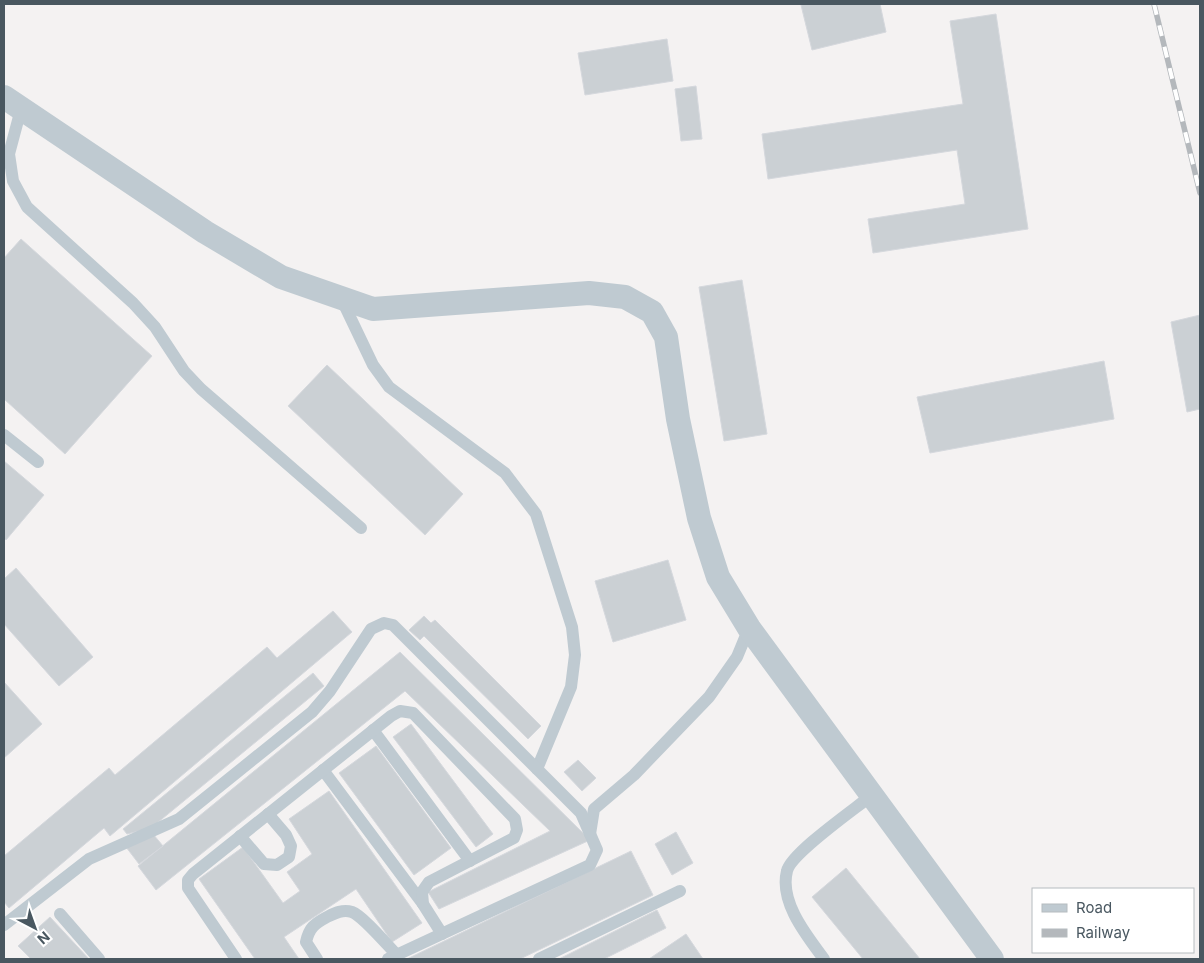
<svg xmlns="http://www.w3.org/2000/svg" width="1204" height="963" font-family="Inter,sans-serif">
<rect width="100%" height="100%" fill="#f4f2f2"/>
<g fill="#cbd0d4" stroke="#d5d8dd">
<path d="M 806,4 L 880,4 L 886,32 L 812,50 L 801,5 Z"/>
<path d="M 996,14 L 1028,229 L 873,253 L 868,219 L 965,204 L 957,150 L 768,179 L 762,134 L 963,104 L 950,21 Z"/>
<path d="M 667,39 L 673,81 L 585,95 L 578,53 Z"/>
<path d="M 696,86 L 702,139 L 681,141 L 675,89 Z"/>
<path d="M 21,239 L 152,356 L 65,454 L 4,399 L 4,258 Z"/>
<path d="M 742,280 L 767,434 L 724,441 L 699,287 Z"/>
<path d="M 1200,315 L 1200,409 L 1187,412 L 1171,322 Z"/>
<path d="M 1104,361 L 1114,419 L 930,453 L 917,397 Z"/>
<path d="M 327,365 L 463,494 L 425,535 L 288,406 Z"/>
<path d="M 4,461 L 44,495 L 6,540 L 4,538 Z"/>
<path d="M 668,560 L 686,620 L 613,642 L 595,581 Z"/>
<path d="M 16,568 L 93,657 L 59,686 L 4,624 L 4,579 Z"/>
<path d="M 333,611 L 352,632 L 110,836 L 104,828 L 9,908 L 4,902 L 4,856 L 109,768 L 115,775 L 267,647 L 277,658 Z"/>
<path d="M 424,616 L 431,623 L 435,620 L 541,726 L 528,739 L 424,636 L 420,640 L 409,630 Z"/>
<path d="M 400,652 L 590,840 L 439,909 L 428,892 L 550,831 L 405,691 L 156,890 L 138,866 Z"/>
<path d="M 313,673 L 324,686 L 151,828 L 127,834 L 123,829 Z"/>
<path d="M 4,682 L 42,724 L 4,758 Z"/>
<path d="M 411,724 L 493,834 L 476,847 L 393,737 Z"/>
<path d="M 376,746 L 451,848 L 414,875 L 339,773 Z"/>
<path d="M 578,760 L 596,778 L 582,791 L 564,772 Z"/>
<path d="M 329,791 L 422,923 L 392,942 L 356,889 L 284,937 L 299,959 L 255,959 L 199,879 L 243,847 L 283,903 L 300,891 L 287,872 L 312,854 L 289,819 Z"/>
<path d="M 676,832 L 693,863 L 672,875 L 655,844 Z"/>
<path d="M 153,834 L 163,846 L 139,864 L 126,847 Z"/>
<path d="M 631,851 L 653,895 L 520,959 L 407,959 Z"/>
<path d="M 846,868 L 920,959 L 863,959 L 812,897 Z"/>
<path d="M 657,910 L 666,928 L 604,959 L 559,959 Z"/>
<path d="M 50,917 L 89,959 L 31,959 L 18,946 Z"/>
<path d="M 686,934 L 703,959 L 649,959 Z"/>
</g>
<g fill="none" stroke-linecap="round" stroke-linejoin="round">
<g stroke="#bfcad1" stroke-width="12">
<path d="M 21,109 L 9,154 L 13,181 L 27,207 L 133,303 L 155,327 L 184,371 L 201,389 L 361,528"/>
<path d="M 341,298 L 373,365 L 389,387 L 505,473 L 536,514 L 572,627 L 575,655 L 571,687 L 537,769"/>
<path d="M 4,435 L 38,462"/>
<path d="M 373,730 L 470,861"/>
<path d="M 323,770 L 423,904"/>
<path d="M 590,834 L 594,809 L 634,775 L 709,697 L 737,657 L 749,628"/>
<path d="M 240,836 L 264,864 L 277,865 L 289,857 L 291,846 L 286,835 L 268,814"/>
<path d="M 60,914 L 99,959"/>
<path d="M 4,925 L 89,859 L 179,819 L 312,712 L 330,691 L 371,629 L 384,623 L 393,625 L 581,813 L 597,850 L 590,865 L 388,959"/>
<path d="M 236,959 L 188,888 L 188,880 L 193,874 L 391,716 L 400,711 L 413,713 L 515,819 L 517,830 L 514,838 L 429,882 L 422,892 L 423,904 L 442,934"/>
<path d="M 317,959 L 306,942 C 309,928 314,924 327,917 C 335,913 343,909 352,912 C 363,916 388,946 397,955"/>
<path d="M 539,959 L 680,891"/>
<path d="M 824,959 C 807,936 779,902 787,871 C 791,853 855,809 872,795"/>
</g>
<path stroke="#bfcad1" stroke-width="24" d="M 4,97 L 205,232 L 281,277 L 373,309 L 589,293 L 625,297 L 652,312 L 666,337 L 678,419 L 699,518 L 718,577 L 749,628 L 992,959"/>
<g stroke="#b4b8bc" stroke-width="5.5">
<path id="rail" d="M 1154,4 L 1200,193"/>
</g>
<use href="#rail" stroke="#fff" stroke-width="4" stroke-dasharray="11" stroke-linecap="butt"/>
</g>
<rect width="1204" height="963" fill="none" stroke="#495760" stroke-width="10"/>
<rect x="1032" y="888" width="162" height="65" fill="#ffffff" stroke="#b6bcbf"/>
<rect x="1042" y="904" width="25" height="8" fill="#bfcad1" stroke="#b6bcbf"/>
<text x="1076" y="913" font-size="15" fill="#495760">Road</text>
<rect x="1042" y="929" width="25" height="8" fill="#b4b8bc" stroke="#b6bcbf"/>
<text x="1076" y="938" font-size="15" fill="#495760">Railway</text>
<g transform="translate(35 928) rotate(139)" stroke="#ffffff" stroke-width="4" paint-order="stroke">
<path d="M0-4L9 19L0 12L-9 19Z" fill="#495760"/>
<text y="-8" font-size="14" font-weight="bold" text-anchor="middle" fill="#495760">N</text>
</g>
</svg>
